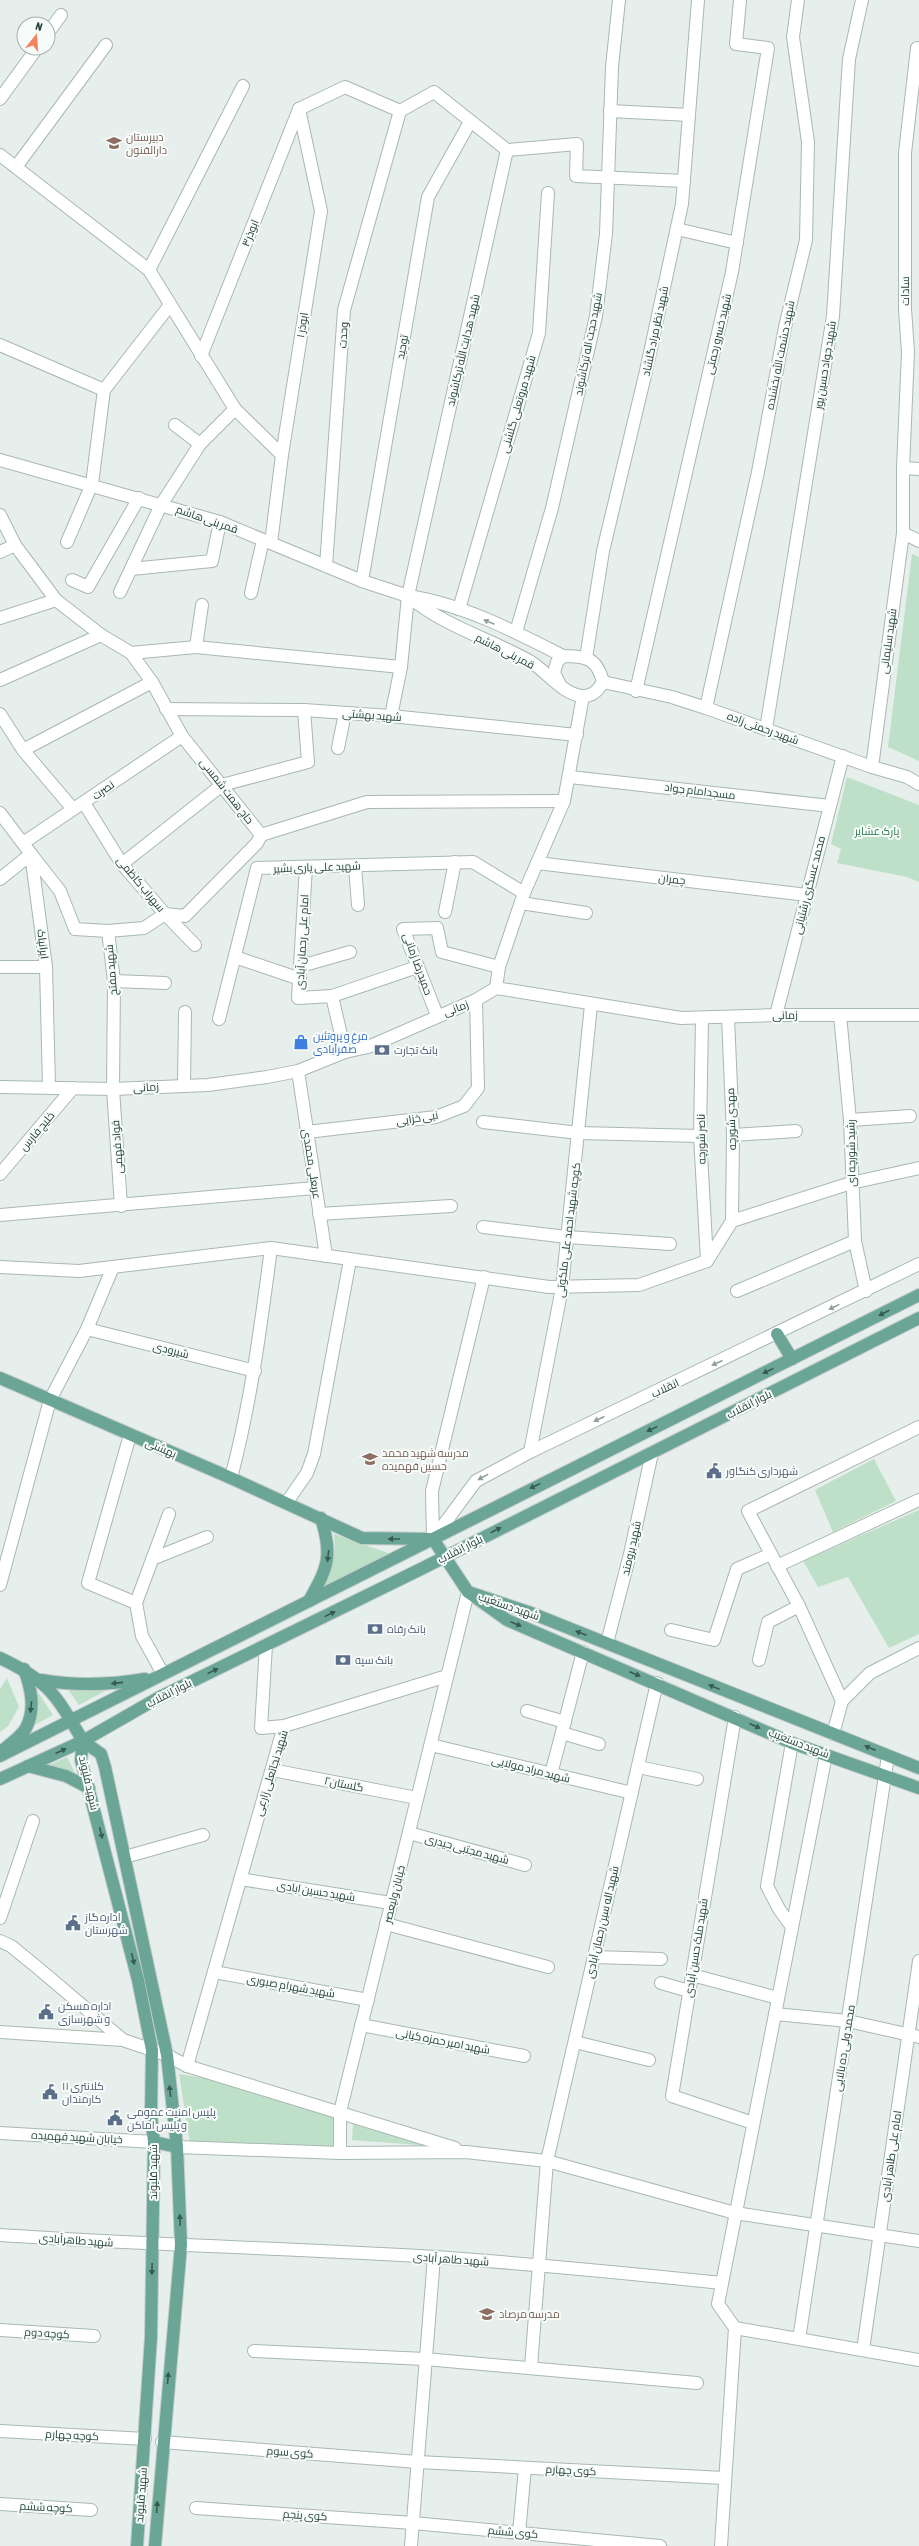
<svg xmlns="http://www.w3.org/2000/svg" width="919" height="2546" font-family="'Asap Condensed',Cairo,sans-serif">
<rect width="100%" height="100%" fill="#e6efeb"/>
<g fill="#bfe0c8">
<path d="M 912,554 L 919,557 L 919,761 L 888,747 Z"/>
<path d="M 847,777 L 919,805 L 919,882 L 907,877 L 837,863 L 841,849 L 831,844 Z"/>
<path d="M 874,1459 L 896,1501 L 833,1532 L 815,1490 Z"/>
<path d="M 919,1510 L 919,1634 L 889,1648 L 848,1577 L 818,1587 L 803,1561 Z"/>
<path d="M 334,1534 L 388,1553 L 375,1563 L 325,1586 C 333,1568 336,1554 334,1534 Z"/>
<path d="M 7,1678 L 19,1707 L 8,1726 L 0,1732 L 0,1689 Z"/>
<path d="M 67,1688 L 107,1690 L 79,1705 Z"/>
<path d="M 38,1692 L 53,1715 L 31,1727 L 36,1712 Z"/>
<path d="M 67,1757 L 75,1773 L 49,1765 Z"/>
<path d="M 179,2074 L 210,2079 L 334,2116 L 335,2149 L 190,2143 Z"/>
<path d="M 353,2124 L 431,2146 L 352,2140 Z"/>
</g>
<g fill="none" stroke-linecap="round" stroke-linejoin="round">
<g stroke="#a8b8b2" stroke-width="14">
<g id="minor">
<path d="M 48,33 L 61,15"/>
<path d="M 0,99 L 37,48"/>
<path d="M 299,109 L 345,87 L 400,111 L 434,92 L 507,150"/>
<path d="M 610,111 L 689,115"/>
<path d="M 507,150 L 577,144 L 576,176 L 684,181"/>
<path d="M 0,155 L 149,270 L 235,409 L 282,455"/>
<path d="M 16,167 L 106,45"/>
<path d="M 677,229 L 737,243"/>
<path d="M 149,270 L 243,86"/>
<path d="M 0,345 L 104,390"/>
<path d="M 201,356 L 299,109"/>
<path d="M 175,425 L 200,444"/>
<path d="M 0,460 L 220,522 L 362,581 L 408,596"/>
<path d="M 903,468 L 919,469"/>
<path d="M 0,515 L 15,545 L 56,600 L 101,635 L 131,653 L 152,682 L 182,736 L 261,835 L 367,802 L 564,801"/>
<path d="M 903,533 L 903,468 L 908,352 L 905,309 L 905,153 L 917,48"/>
<path d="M 67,542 L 92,484 L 104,390 L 170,305"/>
<path d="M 271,543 L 282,455 L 321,211 L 299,109"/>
<path d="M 0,552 L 15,545"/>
<path d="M 326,566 L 344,310 L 400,111"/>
<path d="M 131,569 L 212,561 L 220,522"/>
<path d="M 72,580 L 88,587 L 139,498"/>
<path d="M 362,581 L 428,197 L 470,122"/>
<path d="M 120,592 L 161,505 L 200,444 L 235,409"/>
<path d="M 251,593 L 263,540"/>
<path d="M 459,609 L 539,333 L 548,193"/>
<path d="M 0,618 L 56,600"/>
<path d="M 516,632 L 552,508 L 596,316 L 606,234 L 612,67 L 619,0"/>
<path d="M 196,647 L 202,605"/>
<path d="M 131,653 L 196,647 L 401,667 L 408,596 L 507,150"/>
<path d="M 586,658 L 603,551 L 646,371 L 682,204 L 698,0"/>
<path d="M 0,680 L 101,635"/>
<path d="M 603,682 L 672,697 L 706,708 L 872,767 L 907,777 L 919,784"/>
<path d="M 560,685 L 554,673 L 557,662 L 563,656 C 586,656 597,658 603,682 C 598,691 592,697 581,696 C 562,693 547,672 531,662 C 489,638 447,628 408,596 C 462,604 514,631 563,656"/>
<path d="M 636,691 L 732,272 L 768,48 L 736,44 L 740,0"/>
<path d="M 706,708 L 758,472 L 785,327 L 806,240 L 808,142 L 793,37 L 798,0"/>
<path d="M 166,709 L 304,710 L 391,716 L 577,735"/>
<path d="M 0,714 L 23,750 L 73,809"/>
<path d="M 391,716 L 401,667"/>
<path d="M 766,729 L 833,316 L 849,59 L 862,0"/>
<path d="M 338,748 L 345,713"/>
<path d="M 23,750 L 152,682"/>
<path d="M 872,767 L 903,533 L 919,541"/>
<path d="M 570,777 L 830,806"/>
<path d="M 84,803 L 122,864 L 165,914 L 185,916 L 257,843 L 261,835"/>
<path d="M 0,813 L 31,854 L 46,967 L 49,1086"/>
<path d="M 23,843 L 182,736"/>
<path d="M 537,863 L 807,895"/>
<path d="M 122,864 L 222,785 L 308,762 L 304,710"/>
<path d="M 355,866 L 358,905"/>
<path d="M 306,867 L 298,998 L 332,996 L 345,1052"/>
<path d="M 0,879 L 31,854 L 60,891 L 75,929 L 108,931"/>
<path d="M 521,903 L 586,913"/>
<path d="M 445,912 L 455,862"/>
<path d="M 235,957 L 300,979"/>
<path d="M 301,966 L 350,952"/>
<path d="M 0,967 L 46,967"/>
<path d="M 114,981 L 165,983"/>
<path d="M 496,988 L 499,967 L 524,893 L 564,801 L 583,696"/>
<path d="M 332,996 L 417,967"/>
<path d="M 437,1015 L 403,929 L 437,928 L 442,952 L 499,967"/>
<path d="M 776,1015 L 843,756"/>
<path d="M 840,1015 L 850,1120 L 855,1241 L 866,1291"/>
<path d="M 728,1017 L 733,1135 L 732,1221"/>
<path d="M 702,1018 L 700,1136 L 707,1261"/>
<path d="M 219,1019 L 257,868 L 473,862 L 524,893"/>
<path d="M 298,1071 L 326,1256"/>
<path d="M 184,1085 L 185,1012"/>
<path d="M 0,1087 L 113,1089 L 208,1085 L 267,1077 L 298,1071 L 345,1052 L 368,1047 L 476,1000 L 496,988 L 681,1018 L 776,1015 L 919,1015"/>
<path d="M 850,1120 L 910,1116"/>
<path d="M 483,1122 L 579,1133 L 700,1136"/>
<path d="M 307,1132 L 436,1117 L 464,1106 L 478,1088 L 476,1000"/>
<path d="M 733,1135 L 796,1131"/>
<path d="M 0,1174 L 73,1088"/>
<path d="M 121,1206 L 113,1089 L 114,981 L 108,931 L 144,928 L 165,914 L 195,945"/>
<path d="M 319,1214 L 451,1206"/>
<path d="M 0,1215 L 315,1188"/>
<path d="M 483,1227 L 567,1237 L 670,1244"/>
<path d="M 0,1267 L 79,1271 L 271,1248 L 549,1287 L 639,1285 L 707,1261 L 732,1221 L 851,1183 L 919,1168"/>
<path d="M 737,1291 L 855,1241"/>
<path d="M 87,1329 L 255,1371"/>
<path d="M 130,1435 L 88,1583 L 136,1603"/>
<path d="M 530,1452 L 562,1288 L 591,1005"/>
<path d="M 231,1478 C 251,1402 261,1325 271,1248"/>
<path d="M 287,1502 L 307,1473 L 314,1454 L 350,1260"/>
<path d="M 433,1539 L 476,1481 L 530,1452 L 919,1264"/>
<path d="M 433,1539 L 432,1491 L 484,1277"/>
<path d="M 152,1559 L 207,1537"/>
<path d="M 777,1566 L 919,1500"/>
<path d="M 0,1585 L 50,1400 L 87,1329 L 113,1267"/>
<path d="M 671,1630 L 714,1640 L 737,1569 L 771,1554"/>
<path d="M 607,1643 L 630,1554 L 652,1453"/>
<path d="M 266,1645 L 261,1728 L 284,1726 L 447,1676"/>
<path d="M 759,1660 L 768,1622 L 799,1606"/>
<path d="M 163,1674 L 142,1636 L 136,1603 L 169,1514"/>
<path d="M 842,1701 L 799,1606 L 748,1511 L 919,1427"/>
<path d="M 527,1711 L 565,1722"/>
<path d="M 735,1717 L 672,2096 L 753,2123"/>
<path d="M 562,1733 L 599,1744"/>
<path d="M 833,1734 L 842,1701 L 870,1673 L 919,1648"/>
<path d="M 431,1745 L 632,1793"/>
<path d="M 638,1767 L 697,1779"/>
<path d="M 272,1770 L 417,1798"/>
<path d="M 551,1774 L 583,1652"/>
<path d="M 409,1833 L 525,1865"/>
<path d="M 125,1857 L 203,1835"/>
<path d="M 240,1879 L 391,1903"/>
<path d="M 0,1918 L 33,1821"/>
<path d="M 386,1924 L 548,1967"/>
<path d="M 792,1927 L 779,1909 L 767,1886 L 792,1743"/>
<path d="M 0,1941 L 11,1946 L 38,1968 L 123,2040 L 167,2055 L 187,2066 L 455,2148"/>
<path d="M 594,1957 L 661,1959"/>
<path d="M 214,1972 L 368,2000"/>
<path d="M 692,1975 L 778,1998"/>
<path d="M 661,1983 L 689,1991"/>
<path d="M 775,2014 L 848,2021 L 919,2037"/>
<path d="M 361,2025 L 524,2056"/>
<path d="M 0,2032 L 123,2040"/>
<path d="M 575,2042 L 649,2060"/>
<path d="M 187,2066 L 284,1726"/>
<path d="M 0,2133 L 154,2142"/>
<path d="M 177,2147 L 340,2153 L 466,2152 L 547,2161 L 735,2213 L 919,2241"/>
<path d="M 340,2153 L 340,2112 L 468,1592"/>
<path d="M 0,2235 C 145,2245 290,2248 436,2257 C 531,2264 626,2273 722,2283"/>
<path d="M 735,2328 L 919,2360"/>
<path d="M 0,2330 L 94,2336"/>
<path d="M 799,2339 L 888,1756"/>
<path d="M 863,2350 L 919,1961"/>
<path d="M 254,2351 L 425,2359 L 697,2383"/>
<path d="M 531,2367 L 547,2161 L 657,1683"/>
<path d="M 0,2431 L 145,2439"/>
<path d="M 162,2442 L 418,2462 L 724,2478"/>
<path d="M 0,2504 L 91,2510"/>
<path d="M 196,2508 L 413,2523 L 660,2546"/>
<path d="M 519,2533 L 525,2468"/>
<path d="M 411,2546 L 434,2257"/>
<path d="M 721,2546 L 735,2328 L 718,2304 L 826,1755"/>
</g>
</g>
<g stroke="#c2cac8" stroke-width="14">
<g id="major">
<path d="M 777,1334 L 792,1359"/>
<path d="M 0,1378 L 231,1478 L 362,1538 L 433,1539 L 468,1592"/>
<path d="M 309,1601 C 328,1567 333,1556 321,1518"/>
<path d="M 0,1658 C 49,1681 56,1695 83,1741"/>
<path d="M 41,1680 C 76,1686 110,1685 145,1679"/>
<path d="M 83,1741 L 101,1754 L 105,1767 L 167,2055 L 177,2147 L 181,2245 L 155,2546"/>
<path d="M 83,1741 L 81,1760 L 138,1980 L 152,2050 L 151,2115 L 154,2142 L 151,2337 L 137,2546"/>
<path d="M 3,1750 C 10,1744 22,1736 26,1728 C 36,1709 31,1688 24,1669"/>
<path d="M 0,1756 L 919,1295"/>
<path d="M 28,1766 L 66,1776 L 89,1788"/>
<path d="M 919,1768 L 531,1613 L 468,1592 L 507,1620 L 792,1743 L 919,1788"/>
<path d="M 0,1779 L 83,1741 L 158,1698 L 421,1569 L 919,1318"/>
<path d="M 154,2142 L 177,2147"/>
</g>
</g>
<use href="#minor" stroke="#fff" stroke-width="12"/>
<use href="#major" stroke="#6aa596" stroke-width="12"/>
</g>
<defs><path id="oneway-solid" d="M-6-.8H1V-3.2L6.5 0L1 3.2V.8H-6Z"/></defs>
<g fill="#92a09c">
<use href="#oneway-solid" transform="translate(489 622) rotate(-158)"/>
<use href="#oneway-solid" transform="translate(834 1307) rotate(154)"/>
<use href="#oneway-solid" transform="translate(717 1363) rotate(155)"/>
<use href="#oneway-solid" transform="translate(599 1419) rotate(155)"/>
<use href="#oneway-solid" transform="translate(483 1477) rotate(151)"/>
</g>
<g fill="#365b51">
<use href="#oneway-solid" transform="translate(884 1313) rotate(153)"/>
<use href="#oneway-solid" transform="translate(768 1371) rotate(154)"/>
<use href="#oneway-solid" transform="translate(652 1429) rotate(154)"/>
<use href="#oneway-solid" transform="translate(535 1486) rotate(154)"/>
<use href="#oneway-solid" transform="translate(496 1530) rotate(-27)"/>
<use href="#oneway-solid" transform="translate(394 1539) rotate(180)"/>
<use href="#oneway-solid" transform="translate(328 1556) rotate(97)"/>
<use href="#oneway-solid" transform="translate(330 1614) rotate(-26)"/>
<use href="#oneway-solid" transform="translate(516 1624) rotate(23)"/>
<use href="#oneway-solid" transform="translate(581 1633) rotate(-159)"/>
<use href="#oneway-solid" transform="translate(213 1671) rotate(-26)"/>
<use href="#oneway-solid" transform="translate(635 1674) rotate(23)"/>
<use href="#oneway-solid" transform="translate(117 1683) rotate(174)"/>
<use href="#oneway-solid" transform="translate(714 1687) rotate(-158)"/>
<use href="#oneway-solid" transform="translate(31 1707) rotate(96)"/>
<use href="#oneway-solid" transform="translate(755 1726) rotate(25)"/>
<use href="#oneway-solid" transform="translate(870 1748) rotate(-158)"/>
<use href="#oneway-solid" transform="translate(61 1751) rotate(-24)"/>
<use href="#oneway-solid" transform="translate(101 1833) rotate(76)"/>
<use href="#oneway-solid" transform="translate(133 1959) rotate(76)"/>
<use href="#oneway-solid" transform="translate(170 2091) rotate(-96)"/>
<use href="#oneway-solid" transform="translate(180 2220) rotate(-92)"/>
<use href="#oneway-solid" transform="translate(152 2269) rotate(91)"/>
<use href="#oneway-solid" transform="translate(168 2378) rotate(-85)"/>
<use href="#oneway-solid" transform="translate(157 2507) rotate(-86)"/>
</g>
<defs>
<g id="school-bare" transform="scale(1.2)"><path d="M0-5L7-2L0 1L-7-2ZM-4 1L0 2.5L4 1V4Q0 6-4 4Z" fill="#8d6e63" stroke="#f7fbf9" stroke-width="2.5" paint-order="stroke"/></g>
<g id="shop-bare" transform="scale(1.2)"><path d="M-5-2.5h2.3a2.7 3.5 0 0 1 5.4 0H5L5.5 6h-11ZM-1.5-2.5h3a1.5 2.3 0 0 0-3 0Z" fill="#3f7fe0" stroke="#f7fbf9" stroke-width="2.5" paint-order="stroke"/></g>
<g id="bank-bare" transform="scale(1.2)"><path d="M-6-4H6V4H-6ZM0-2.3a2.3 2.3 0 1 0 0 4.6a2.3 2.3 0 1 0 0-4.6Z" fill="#5c6f8a" stroke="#f7fbf9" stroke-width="2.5" paint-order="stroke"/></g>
<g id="civic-bare" transform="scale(1.2)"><path d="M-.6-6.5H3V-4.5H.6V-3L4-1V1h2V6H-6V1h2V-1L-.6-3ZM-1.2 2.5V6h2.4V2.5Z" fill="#5c6f8a" stroke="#f7fbf9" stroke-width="2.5" paint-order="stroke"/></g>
</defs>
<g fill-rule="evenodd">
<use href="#school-bare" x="114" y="143"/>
<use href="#shop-bare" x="301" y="1042"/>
<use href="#bank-bare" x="382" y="1050"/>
<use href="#school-bare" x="370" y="1459"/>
<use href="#civic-bare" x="714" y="1471"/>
<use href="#bank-bare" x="375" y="1629"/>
<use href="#bank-bare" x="343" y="1660"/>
<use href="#civic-bare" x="73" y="1923"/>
<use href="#civic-bare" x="46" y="2012"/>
<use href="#civic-bare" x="50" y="2092"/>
<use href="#civic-bare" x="115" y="2118"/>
<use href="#school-bare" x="487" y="2314"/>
</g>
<g text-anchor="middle" stroke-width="4" stroke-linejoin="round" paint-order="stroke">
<g font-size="11" fill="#785e54" stroke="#f7fbf9" text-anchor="start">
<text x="126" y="141">دبیرستان<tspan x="126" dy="13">دارالفنون</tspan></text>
<text x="382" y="1457">مدرسه شهید محمد<tspan x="382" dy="13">حسین فهمیده</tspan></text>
<text x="499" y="2318">مدرسه مرصاد</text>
</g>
<g font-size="11" fill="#24423a" stroke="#f7fbf9">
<text transform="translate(250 233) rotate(-68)" y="4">ابوذر۳</text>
<text transform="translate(905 291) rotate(-90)" y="4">سادات</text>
<text transform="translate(302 325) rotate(-81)" y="4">ابوذر ۱</text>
<text transform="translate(655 331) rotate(-78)" y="4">شهید نظر مراد گلشاد</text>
<text transform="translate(718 334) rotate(-77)" y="4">شهید خسرو رحمتی</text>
<text transform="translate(343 335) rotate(-87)" y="4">وحدت</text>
<text transform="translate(588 344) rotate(-79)" y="4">شهید حجت اله ترکاشوند</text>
<text transform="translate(402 347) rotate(-80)" y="4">توحید</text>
<text transform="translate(463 350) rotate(-77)" y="4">شهید هدایت الله ترکاشوند</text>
<text transform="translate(780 355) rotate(-79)" y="4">شهید حشمت الله بخشنده</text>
<text transform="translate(825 365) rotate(-81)" y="4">شهید جواد حسین پور</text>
<text transform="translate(518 404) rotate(-74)" y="4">شهید مروتعلی گلشنی</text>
<text transform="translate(207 519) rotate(19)" y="4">قمر بنی هاشم</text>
<text transform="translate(888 641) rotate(-82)" y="4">شهید سلیمانی</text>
<text transform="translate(505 651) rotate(27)" y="4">قمر بنی هاشم</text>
<text transform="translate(372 715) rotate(4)" y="4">شهید بهشتی</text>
<text transform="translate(763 728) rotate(20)" y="4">شهید رحمتی زاده</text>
<text transform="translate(103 790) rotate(-35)" y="4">نصرت</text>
<text transform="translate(227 791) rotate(52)" y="4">حاج همت شمسی</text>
<text transform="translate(700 791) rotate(7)" y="4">مسجدامام جواد</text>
<text transform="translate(317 867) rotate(-2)" y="4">شهید علی یاری بشیر</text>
<text transform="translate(672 879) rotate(6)" y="4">چمران</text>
<text transform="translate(141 884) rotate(50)" y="4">سهراب کاظمی</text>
<text transform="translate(809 885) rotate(-76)" y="4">محمد عسگری رشتیانی</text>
<text transform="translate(302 942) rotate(-87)" y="4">امام علی رحمان آبادی</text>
<text transform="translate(43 944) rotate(83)" y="4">ایرانپاک</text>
<text transform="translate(418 964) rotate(70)" y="4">حمیدرضا زمانی</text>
<text transform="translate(111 970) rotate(-95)" y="4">شهید مفتح</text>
<text transform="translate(456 1008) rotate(-21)" y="4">زمانی</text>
<text transform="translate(785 1015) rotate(-1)" y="4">زمانی</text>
<text transform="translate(146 1087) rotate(-3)" y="4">زمانی</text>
<text transform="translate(417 1118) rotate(-9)" y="4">نبی خزایی</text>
<text transform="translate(731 1119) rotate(-92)" y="4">مهدی شورچه</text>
<text transform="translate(37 1131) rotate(-50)" y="4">خلیج فارس</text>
<text transform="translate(701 1139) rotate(-91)" y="4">ناصر شورچه</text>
<text transform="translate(117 1147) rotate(-94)" y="4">فواد فهمی</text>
<text transform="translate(851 1153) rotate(-91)" y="4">رشید شورچه ای</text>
<text transform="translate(312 1164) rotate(81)" y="4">عربعلی محمدی</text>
<text transform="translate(568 1230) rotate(-83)" y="4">کوچه شهید احمد علی ملکوتی</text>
<text transform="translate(171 1350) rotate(14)" y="4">شیرودی</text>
<text transform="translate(665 1388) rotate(-25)" y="4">انقلاب</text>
<text transform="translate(749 1404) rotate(-27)" y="4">بلوار انقلاب</text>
<text transform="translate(161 1448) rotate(23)" y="4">بهشتی</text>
<text transform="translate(631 1548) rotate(-77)" y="4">شهید برومند</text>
<text transform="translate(460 1549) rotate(-27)" y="4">بلوار انقلاب</text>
<text transform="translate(509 1606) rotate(19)" y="4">شهید دستغیب</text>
<text transform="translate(169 1693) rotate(-27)" y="4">بلوار انقلاب</text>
<text transform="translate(799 1743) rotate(21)" y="4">شهید دستغیب</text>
<text transform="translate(531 1769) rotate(14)" y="4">شهید مراد مولایی</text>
<text transform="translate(271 1773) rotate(-73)" y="4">شهید نجاتعلی زارعی</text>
<text transform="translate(89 1783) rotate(77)" y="4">شهید قلیوند</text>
<text transform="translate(344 1784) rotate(11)" y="4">گلستان۲</text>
<text transform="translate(467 1849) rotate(15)" y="4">شهید مجتبی حیدری</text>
<text transform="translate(316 1891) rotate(9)" y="4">شهید حسین ابادی</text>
<text transform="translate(394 1894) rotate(-76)" y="4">خیابان ولیعصر</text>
<text transform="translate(602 1922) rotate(-77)" y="4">شهید اله سین رحمان آبادی</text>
<text transform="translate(696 1948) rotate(-81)" y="4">شهید ملک حسین آبادی</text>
<text transform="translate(291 1986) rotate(10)" y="4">شهید شهرام صبوری</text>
<text transform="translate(443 2041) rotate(11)" y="4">شهید امیر حمزه کیانی</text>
<text transform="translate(844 2048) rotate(-81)" y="4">محمد ولی ده بالایی</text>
<text transform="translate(77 2137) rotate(3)" y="4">خیابان شهید فهمیده</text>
<text transform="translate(891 2156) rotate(-82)" y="4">امام علی طاهر آبادی</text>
<text transform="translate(153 2172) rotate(-90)" y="4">شهید قلیوند</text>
<text transform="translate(76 2240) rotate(4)" y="4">شهید طاهرآبادی</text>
<text transform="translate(451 2259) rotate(4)" y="4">شهید طاهر آبادی</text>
<text transform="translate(47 2333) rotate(4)" y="4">کوچه دوم</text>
<text transform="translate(72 2435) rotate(3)" y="4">کوچه چهارم</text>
<text transform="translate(290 2452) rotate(4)" y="4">کوی سوم</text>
<text transform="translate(571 2470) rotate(3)" y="4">کوی چهارم</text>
<text transform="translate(141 2495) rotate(-86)" y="4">شهید قلیوند</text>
<text transform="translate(46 2507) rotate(3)" y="4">کوچه ششم</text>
<text transform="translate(305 2515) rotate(4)" y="4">کوی پنجم</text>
<text transform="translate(513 2532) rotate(5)" y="4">کوی ششم</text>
</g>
<g font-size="11" fill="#2d7a4b" stroke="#f7fbf9">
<text x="877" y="835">پارک عشایر</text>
</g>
<g font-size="11" fill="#366cbe" stroke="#f7fbf9" text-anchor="start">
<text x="313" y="1040">مرغ و پروتئین<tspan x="313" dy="13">صفرآبادی</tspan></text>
</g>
<g font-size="11" fill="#4e5e75" stroke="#f7fbf9" text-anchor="start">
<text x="394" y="1054">بانک تجارت</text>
<text x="726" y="1475">شهرداری کنگاور</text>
<text x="387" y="1633">بانک رفاه</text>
<text x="355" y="1664">بانک سپه</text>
<text x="85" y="1921">اداره گاز<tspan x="85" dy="13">شهرستان</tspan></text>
<text x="58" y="2010">اداره مسکن<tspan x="58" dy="13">و شهرسازی</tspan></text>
<text x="62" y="2090">کلانتری ۱۱<tspan x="62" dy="13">کارمندان</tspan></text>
<text x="127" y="2116">پلیس امنیت عمومی<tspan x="127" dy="13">و پلیس اماکن</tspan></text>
</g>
</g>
<g transform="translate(36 36) rotate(17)"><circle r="19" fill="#f7fbf9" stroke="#a3b1ad"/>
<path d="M0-3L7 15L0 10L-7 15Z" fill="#f4845f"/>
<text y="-6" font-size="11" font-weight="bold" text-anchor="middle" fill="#24423a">N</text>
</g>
</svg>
